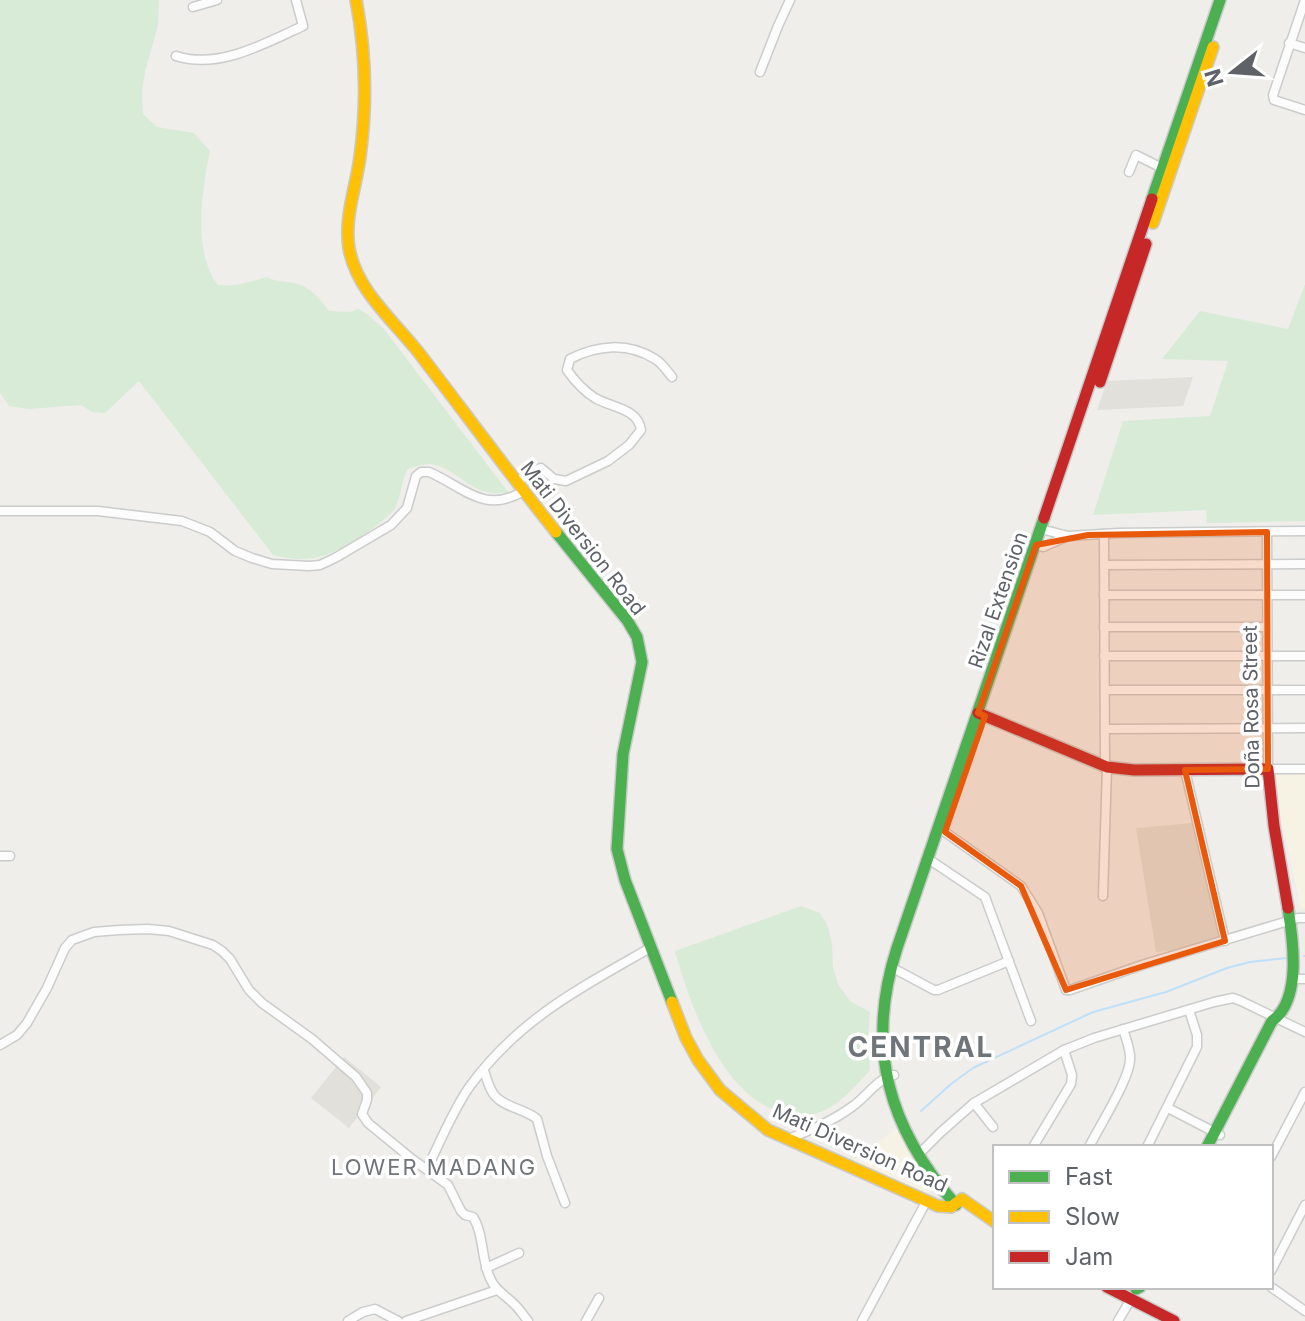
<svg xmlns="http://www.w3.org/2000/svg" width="1305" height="1321" font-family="Inter,sans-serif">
<rect width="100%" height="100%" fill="#efeeea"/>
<g fill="#f7f3e4">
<path d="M 1305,774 L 1305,908 L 1301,908 L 1272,775 Z"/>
<path d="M 897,1128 L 932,1188 L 927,1194 L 851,1162 Z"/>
</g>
<g fill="#e2e0da">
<path d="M 1193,377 L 1183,406 L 1097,410 L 1107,381 Z"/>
<path d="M 1193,823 L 1209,881 L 1221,941 L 1196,948 L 1156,952 L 1136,828 Z"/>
<path d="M 344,1057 L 381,1087 L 349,1128 L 311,1098 Z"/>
</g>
<g fill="#d8ebd6">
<path d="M 0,0 L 159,0 L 158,25 L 145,72 L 142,92 L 143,114 L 157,127 L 194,133 L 210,151 C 202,190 192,252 218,285 C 235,287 250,282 267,277 C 276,282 283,281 293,283 C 310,286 319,298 329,311 L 350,312 L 358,309 L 367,314 L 384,329 L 508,492 C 469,500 456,463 426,464 C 419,465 413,467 407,470 C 402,481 401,494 396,506 C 391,520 338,552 323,556 C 307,561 289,559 273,555 L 139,381 L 105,413 L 92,412 L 81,405 L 29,409 L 9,406 L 0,393 Z"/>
<path d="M 1305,284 L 1305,521 L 1207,523 L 1206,510 L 1093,515 L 1123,421 L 1210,416 L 1228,361 L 1162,359 L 1200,311 L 1288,329 Z"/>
<path d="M 801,906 L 820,913 L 828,927 L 832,944 L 833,967 L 838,984 L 850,1001 L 870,1012 L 868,1037 L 870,1070 C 856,1086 839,1106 818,1113 C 808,1116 797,1114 787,1113 C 724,1103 690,1005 675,951 Z"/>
</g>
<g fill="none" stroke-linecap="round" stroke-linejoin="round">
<g stroke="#bfe0f9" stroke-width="2">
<path d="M 1304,956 L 1305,956"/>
<path d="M 921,1111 L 951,1084 L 973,1068 L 1093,1012 L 1166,992 L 1227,968 L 1250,962 L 1287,958"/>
</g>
<g stroke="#cbcccc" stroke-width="11">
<g id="street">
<path d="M 1305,0 L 1273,95 L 1274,100 L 1305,110"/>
<path d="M 193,7 L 217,0"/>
<path d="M 1289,43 L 1305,48"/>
<path d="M 176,56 C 218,70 266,43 303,26 L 296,0"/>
<path d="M 760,72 L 778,26 L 790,0"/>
<path d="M 1129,172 L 1136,155 L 1162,168"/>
<path d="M 516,482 L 535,470 L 541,468 L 554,479 L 566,481 L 608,461 L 629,445 L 641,430 C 638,408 612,408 595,398 C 584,391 574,380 567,370 L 570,359 C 597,345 628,342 655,359 C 662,363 667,371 672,377"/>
<path d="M 0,511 L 98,511 L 182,521 L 210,532 L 235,551 L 252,558 L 272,564 L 309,566 L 320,565 L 335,558 L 391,525 L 407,508 L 416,476 L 421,472 L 429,472 C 464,487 483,514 522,492"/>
<path d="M 1041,529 L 1068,536 L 1118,533 L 1305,531"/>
<path d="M 1267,532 L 1268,769 L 1305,769"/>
<path d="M 1104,534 L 1105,765"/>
<path d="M 1036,545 L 1043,547 L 1068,536"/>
<path d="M 1104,565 L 1305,564"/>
<path d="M 1104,595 L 1305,595"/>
<path d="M 1104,627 L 1267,627"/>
<path d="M 1104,656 L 1305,656"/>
<path d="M 1105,690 L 1305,690"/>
<path d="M 1105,729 L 1305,728"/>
<path d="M 1185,770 L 1225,941"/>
<path d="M 945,832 L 1021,886 L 1038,913 L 1066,990 L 1070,990 L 1145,964 L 1298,918 L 1305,918"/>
<path d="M 0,856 L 10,856"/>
<path d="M 933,862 L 985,897 L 1031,1021"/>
<path d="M 1103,896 L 1107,767"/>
<path d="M 891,967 L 934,990 L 938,990 L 1009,961"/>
<path d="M 1297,979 L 1305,979"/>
<path d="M 0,1045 L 17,1035 L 27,1023 L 47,988 L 65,948 L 72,940 L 94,932 L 119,930 L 148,929 L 169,931 L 213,945 L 222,951 L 230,959 L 249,990 L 262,1003 L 312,1039 L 356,1077 L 367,1093 L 367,1100 L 362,1114 L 368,1123 L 412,1159 L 448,1185 L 461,1211 L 465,1215 L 473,1217 C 484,1234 481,1259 490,1278 C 495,1291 507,1296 516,1306 C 520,1310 524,1316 528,1321"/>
<path d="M 484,1071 C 487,1079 489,1089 495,1096 C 506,1108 525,1109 537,1119 L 547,1156 L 565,1203"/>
<path d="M 974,1103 L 993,1127"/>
<path d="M 1168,1108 L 1220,1135"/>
<path d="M 788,1139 C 811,1130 833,1121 853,1106 C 866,1097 878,1078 894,1075"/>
<path d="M 1033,1147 L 1071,1084 L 1072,1075 L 1064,1050"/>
<path d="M 1089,1147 C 1099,1127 1129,1080 1130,1060 C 1131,1050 1126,1039 1123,1029"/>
<path d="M 1147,1147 L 1197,1047 L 1197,1035 L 1189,1010"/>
<path d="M 923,1150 L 941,1132 L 974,1103 L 1064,1050 L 1094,1038 L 1214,1002 L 1233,998 L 1241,1001 L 1305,1032"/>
<path d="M 1271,1157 L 1305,1092"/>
<path d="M 427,1169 C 439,1144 454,1108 470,1086 C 519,1019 580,988 650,948"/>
<path d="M 486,1268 L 519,1253"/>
<path d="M 1271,1271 L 1305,1205"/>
<path d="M 1271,1287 L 1305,1311"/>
<path d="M 348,1321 L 363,1312 L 375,1309 L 398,1321"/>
<path d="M 406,1321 L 497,1290"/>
<path d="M 586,1321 L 599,1298"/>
<path d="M 862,1321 L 926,1202"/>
<path d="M 1118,1321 L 1131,1299"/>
</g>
</g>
<g stroke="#cacacb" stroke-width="14">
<g id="fast">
<path d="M 1152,199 L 1220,0"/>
<path d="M 556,532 L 627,620 L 637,637 L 642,662 L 623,754 L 617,849 L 625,880 L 672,1002"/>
<path d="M 1207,1147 L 1272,1021 C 1302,1000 1293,940 1288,908"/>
<path d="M 956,1205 C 888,1128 865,1047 897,948 L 1044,518"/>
<path d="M 1136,1289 L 1140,1287"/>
</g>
</g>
<g stroke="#cacacb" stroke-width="14">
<g id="slow">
<path d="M 356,0 C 366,52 367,105 360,157 C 356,187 344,218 349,248 C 356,290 394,321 419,353 C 465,413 509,473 556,532"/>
<path d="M 1153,223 L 1213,47"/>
<path d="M 672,1002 L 686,1038 L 698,1060 L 720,1090 L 768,1130 L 938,1206 L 951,1207 L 962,1199 L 995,1222"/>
</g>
</g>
<g stroke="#cacacb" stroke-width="14">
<g id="jam">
<path d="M 1100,382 L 1146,244"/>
<path d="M 1044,518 L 1152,199"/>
<path d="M 978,713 L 1107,767 L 1134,770 L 1268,769 L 1274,826 L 1288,908"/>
<path d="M 1107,1287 L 1174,1321"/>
</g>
</g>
<use href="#street" stroke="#fdfcfc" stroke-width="8"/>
<use href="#fast" stroke="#4caf50" stroke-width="11"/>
<use href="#slow" stroke="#ffc107" stroke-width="11"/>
<use href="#jam" stroke="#c62828" stroke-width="11"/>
</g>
<path fill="#e8590c" fill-opacity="0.2" stroke="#e8590c" stroke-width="6" stroke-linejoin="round" d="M 1267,532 L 1268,769 L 1185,770 L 1225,941 L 1066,990 L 1021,886 L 945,832 L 985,716 L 978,713 L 1036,545 L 1088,535 Z"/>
<g text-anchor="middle" stroke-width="7" stroke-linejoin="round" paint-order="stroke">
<g font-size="20" fill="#5f6368" stroke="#fff">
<text transform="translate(583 538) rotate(52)" y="7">Mati Diversion Road</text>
<text transform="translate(998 600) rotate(-71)" y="7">Rizal Extension</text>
<text transform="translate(1251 707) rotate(-91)" y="7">Doña Rosa Street</text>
<text transform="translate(860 1148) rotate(24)" y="7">Mati Diversion Road</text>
</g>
<g font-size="22" letter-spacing="2" fill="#70757a" stroke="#fff">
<text x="434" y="1175">LOWER MADANG</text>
</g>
<g font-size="28" font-weight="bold" letter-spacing="2" fill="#70757a" stroke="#fff">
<text x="921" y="1057">CENTRAL</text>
</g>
</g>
<rect x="993" y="1145" width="280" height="144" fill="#ffffff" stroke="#bfc1c3" stroke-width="2"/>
<rect x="1009" y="1171" width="40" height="12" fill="#4caf50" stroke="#bfc1c3" stroke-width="2"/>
<text x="1065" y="1185" font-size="24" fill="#5f6368">Fast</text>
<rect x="1009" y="1211" width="40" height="12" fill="#ffc107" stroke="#bfc1c3" stroke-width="2"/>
<text x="1065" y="1225" font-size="24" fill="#5f6368">Slow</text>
<rect x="1009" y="1251" width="40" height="12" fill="#c62828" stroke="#bfc1c3" stroke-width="2"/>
<text x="1065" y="1265" font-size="24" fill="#5f6368">Jam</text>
<g transform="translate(1233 72) rotate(253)" stroke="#ffffff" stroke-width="6" paint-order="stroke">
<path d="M0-6L14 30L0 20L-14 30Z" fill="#5f6368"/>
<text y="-12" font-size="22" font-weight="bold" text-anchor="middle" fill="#5f6368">N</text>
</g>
</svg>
